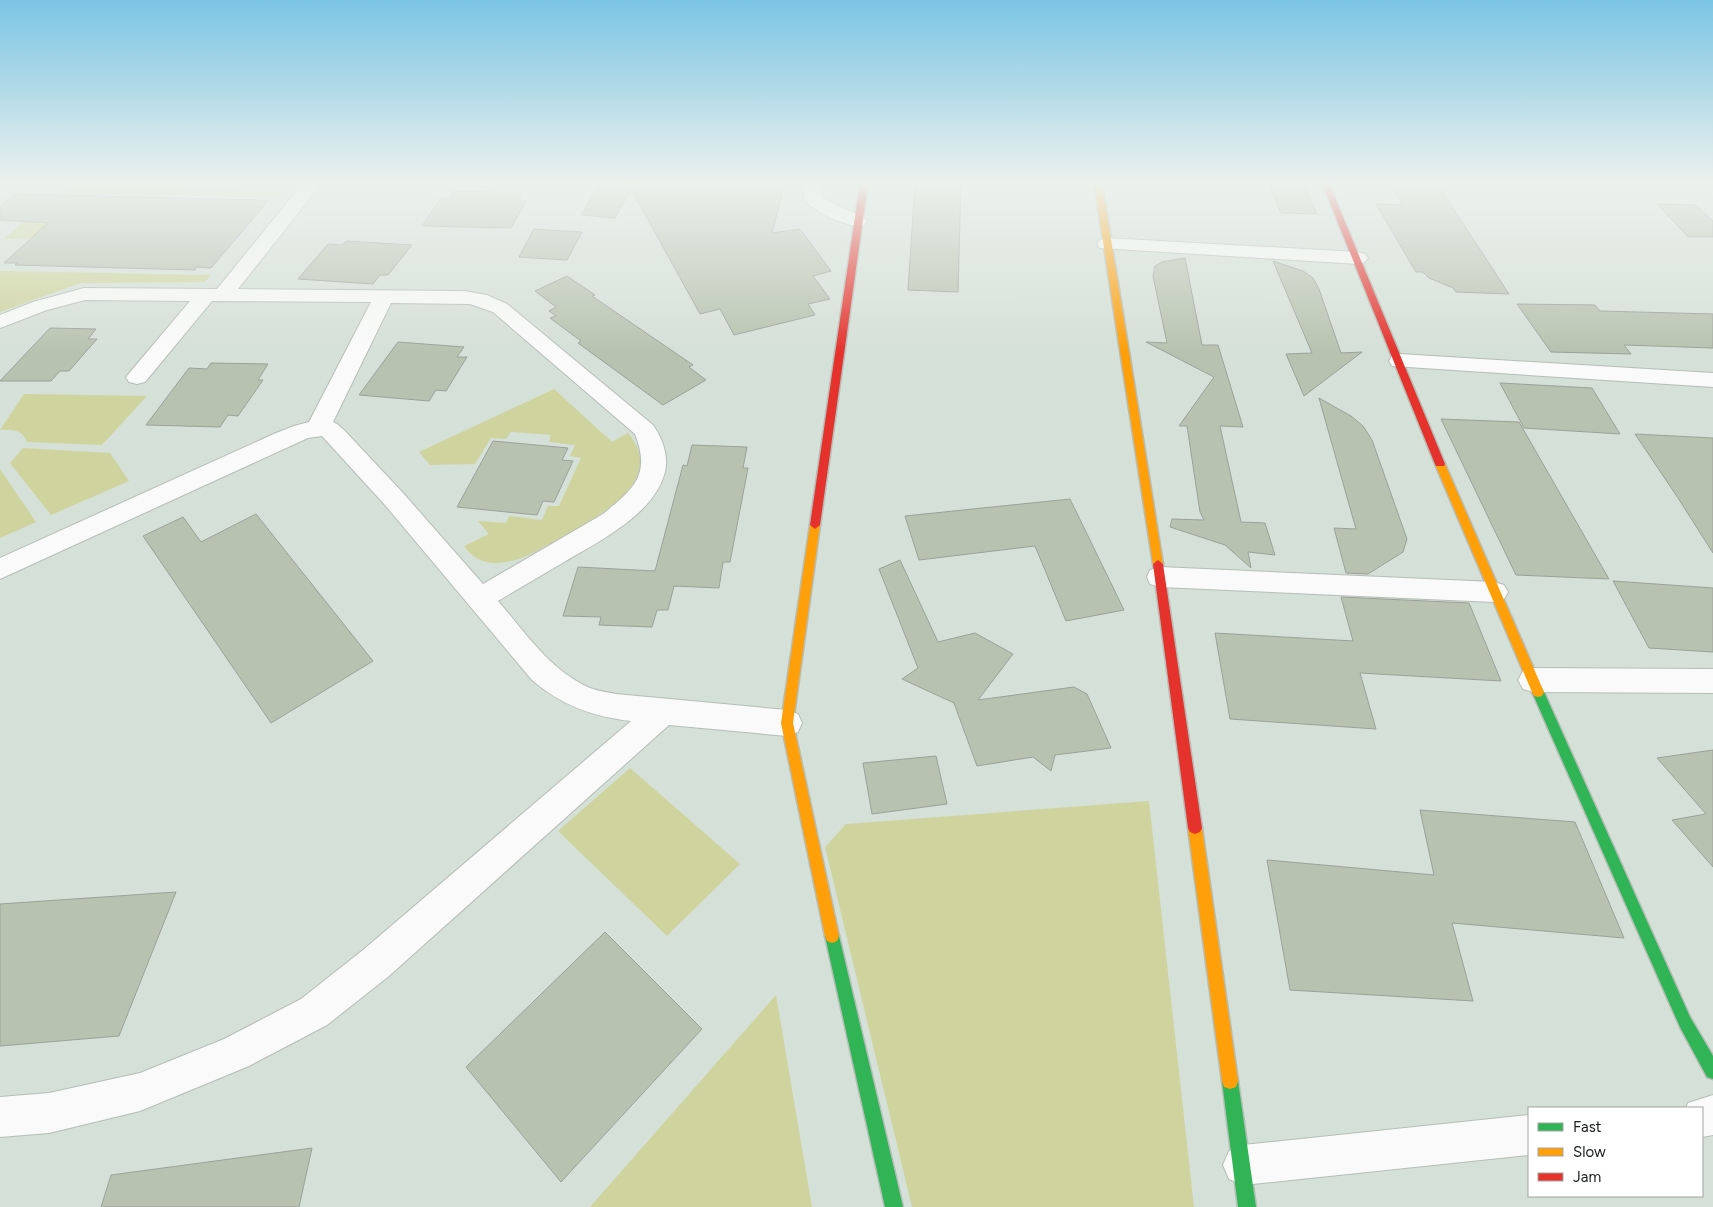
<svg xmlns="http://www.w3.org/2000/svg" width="1713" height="1207" font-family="Figtree,sans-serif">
<rect width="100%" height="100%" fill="#d5e0d8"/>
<g fill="#cfd49e">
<path d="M 76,183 L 179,183 L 187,190 L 283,192 L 279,198 L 65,193 Z"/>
<path d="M 26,220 L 78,221 L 57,240 L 3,239 Z"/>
<path d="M 0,271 L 211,275 L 205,282 L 81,283 L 0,312 Z"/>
<path d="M 554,389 L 612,442 L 628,433 C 669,481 597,517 564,536 C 542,548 519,564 493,563 C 480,562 471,556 464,546 L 489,534 L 478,521 L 506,523 L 509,516 L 542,520 L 548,506 L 559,506 L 581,458 L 570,456 L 575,445 L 549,442 L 551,435 L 511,432 L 506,439 L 491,438 L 475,464 L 430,465 L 419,452 Z"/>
<path d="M 24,394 L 147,396 L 102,445 L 27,442 C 24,430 11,429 0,430 Z"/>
<path d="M 23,448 L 110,453 L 129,481 L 51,515 L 10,463 Z"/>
<path d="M 0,469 L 36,522 L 0,538 Z"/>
<path d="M 630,768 L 740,864 L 667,936 L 558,831 Z"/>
<path d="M 1149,801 L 1194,1207 L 912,1207 L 825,847 L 846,824 Z"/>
<path d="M 776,995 L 812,1207 L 590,1207 Z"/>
</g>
<g fill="#b7c3b0" stroke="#9aa19a">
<path d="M 600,183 L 785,183 L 772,233 L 800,229 L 831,271 L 813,276 L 830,299 L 808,304 L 815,315 L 734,335 L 720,309 L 700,314 L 631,189 L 615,218 L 581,215 Z"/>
<path d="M 915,183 L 961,183 L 958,292 L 908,290 Z"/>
<path d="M 1269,184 L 1304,185 L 1317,214 L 1281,213 Z"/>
<path d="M 1392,187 L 1440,188 L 1509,294 L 1456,292 L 1453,288 L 1429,278 L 1423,272 L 1416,272 L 1376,204 L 1403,205 Z"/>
<path d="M 454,191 L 522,193 L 518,201 L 526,201 L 511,228 L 422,226 L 441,198 L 449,198 Z"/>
<path d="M 15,194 L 259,200 L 258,201 L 268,201 L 211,268 L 196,267 L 195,270 L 15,265 L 18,263 L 4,263 L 48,223 L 0,220 L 0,206 Z"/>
<path d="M 1657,204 L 1696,205 L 1713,221 L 1713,237 L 1688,237 Z"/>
<path d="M 534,229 L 582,232 L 567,260 L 519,257 Z"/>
<path d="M 346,241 L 412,245 L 388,275 L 380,275 L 373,284 L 298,279 L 328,244 L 342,245 Z"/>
<path d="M 1185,258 L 1202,345 L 1218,345 L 1243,427 L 1220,426 L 1241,522 L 1265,523 L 1275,555 L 1248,552 L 1251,568 L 1225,545 L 1170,527 L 1172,519 L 1204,520 L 1200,512 L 1187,426 L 1179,426 L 1214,377 L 1146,342 L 1167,343 L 1153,276 L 1155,266 L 1162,262 Z"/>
<path d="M 1273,261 L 1303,271 L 1313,278 L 1319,289 L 1341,353 L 1362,352 L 1304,396 L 1286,354 L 1312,353 Z"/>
<path d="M 567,276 L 595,295 L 592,296 L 693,365 L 689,367 L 706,380 L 663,405 L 578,343 L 581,341 L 550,318 L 556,316 L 549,311 L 556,307 L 535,291 Z"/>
<path d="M 1517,304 L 1595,305 L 1600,311 L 1713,314 L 1713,348 L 1624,345 L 1631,354 L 1551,352 Z"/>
<path d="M 50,328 L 96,329 L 88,339 L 97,339 L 69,371 L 60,371 L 51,381 L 0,381 Z"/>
<path d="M 398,342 L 464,347 L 457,357 L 467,357 L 446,391 L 436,390 L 429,401 L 359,395 Z"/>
<path d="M 211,363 L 268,364 L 258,380 L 263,380 L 238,416 L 228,415 L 220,427 L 146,425 L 189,368 L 207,369 Z"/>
<path d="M 1500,383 L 1592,388 L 1620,434 L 1524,428 Z"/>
<path d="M 1319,398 L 1351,416 L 1363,426 L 1372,440 L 1407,539 L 1403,552 L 1368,574 L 1346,573 L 1334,528 L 1356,529 Z"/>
<path d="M 1441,419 L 1519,422 L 1609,579 L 1516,575 Z"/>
<path d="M 1635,434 L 1713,438 L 1713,553 L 1678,498 Z"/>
<path d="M 493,441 L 568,448 L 562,460 L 573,461 L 554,502 L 543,501 L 537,515 L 457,507 Z"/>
<path d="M 692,445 L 747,447 L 743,468 L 748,468 L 730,562 L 723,562 L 719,588 L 674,586 L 668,610 L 657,610 L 652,627 L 599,625 L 601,617 L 563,616 L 578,567 L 655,571 L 683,465 L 687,466 Z"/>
<path d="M 1070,499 L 1124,610 L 1066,621 L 1035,546 L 919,560 L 905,516 Z"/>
<path d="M 256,514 L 373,661 L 271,723 L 143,536 L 183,517 L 201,542 Z"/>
<path d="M 900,560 L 938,642 L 975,633 L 1013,654 L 978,700 L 1074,687 L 1087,694 L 1111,748 L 1055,755 L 1051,771 L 1033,757 L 977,766 L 954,703 L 902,679 L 918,668 L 879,569 Z"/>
<path d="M 1613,581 L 1713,588 L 1713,652 L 1649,648 Z"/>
<path d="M 1341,597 L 1469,603 L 1501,681 L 1360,673 L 1376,729 L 1230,719 L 1215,633 L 1353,641 Z"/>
<path d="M 1713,750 L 1713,867 L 1672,820 L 1706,814 L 1657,758 Z"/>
<path d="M 936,756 L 947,804 L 872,814 L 863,763 Z"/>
<path d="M 1420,810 L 1575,822 L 1624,938 L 1452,923 L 1473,1001 L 1290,990 L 1267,860 L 1434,875 Z"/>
<path d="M 176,892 L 119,1036 L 0,1046 L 0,904 Z"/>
<path d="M 605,932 L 702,1029 L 561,1182 L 466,1067 Z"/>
<path d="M 312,1148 L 299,1207 L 101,1207 L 111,1175 Z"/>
</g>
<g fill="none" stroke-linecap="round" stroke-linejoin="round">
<g stroke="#b5bdb7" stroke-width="2">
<g id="street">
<path d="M 303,183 L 322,183 L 238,289 L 464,291 L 487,295 L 507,304 L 653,425 C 662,438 669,455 665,472 C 654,515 599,541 564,562 C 542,575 520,588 498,601 C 525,632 550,671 590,688 C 598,691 607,692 616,694 L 787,710 L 798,714 L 802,723 L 798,732 L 787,736 L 669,725 L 389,976 L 327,1025 L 249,1066 L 140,1111 L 49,1133 L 0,1137 L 0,1097 L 49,1093 L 140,1073 L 224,1039 L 301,999 L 363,950 L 631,721 C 593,717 561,705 532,680 L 385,505 L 322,436 L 308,438 L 0,579 L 0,558 L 276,433 L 294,426 L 309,422 L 371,302 L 212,301 L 145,382 L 137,384 L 129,382 L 126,377 L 190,301 L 85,300 L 47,310 L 0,328 L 0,315 L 33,302 L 84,288 L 217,289 ZM 391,303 L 470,304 L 493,312 L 635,434 C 651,475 634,489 603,514 L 483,584 L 403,493 L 344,430 L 337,424 L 333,422 Z"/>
<path d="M 803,183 L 821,183 L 822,197 C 832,204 863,215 867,221 L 865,225 C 849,229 813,212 804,199 Z"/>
<path d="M 1107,238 L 1358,252 L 1365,254 L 1368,258 L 1365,262 L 1358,264 L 1100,248 L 1097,244 L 1100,240 Z"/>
<path d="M 1400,354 L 1713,373 L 1713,387 L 1392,366 L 1389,361 L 1392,356 Z"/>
<path d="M 1160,567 L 1494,582 L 1504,585 L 1508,592 L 1504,599 L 1494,602 L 1160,587 L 1150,584 L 1147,577 L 1150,570 Z"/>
<path d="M 1533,668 L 1713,669 L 1713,693 L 1533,692 L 1523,689 L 1518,680 L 1523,671 Z"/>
<path d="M 1713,1095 L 1713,1135 L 1702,1137 L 1702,1108 L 1686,1108 L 1688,1103 Z"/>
<path d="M 1529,1115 L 1529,1155 L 1243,1185 L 1229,1179 L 1223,1165 L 1229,1151 L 1243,1145 Z"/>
</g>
</g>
<g stroke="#b5bdb7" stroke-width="3">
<g id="fast">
<path d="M 1538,687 L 1542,688 L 1544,692 L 1690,1017 L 1713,1056 L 1713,1079 L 1707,1077 L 1680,1027 L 1532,692 L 1534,688 Z"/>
<path d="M 832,929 L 837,931 L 839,936 L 903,1207 L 885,1207 L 825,936 L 827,931 Z"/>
<path d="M 1230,1073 L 1236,1075 L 1238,1081 L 1256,1207 L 1238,1207 L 1222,1081 L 1224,1075 Z"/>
</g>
</g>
<g stroke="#b5bdb7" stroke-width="3">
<g id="slow">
<path d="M 1094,183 L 1102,183 L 1163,564 L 1158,568 L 1153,564 Z"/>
<path d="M 1440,461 L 1445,464 L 1544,692 L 1542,696 L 1538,697 L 1534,696 L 1532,692 L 1435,464 Z"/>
<path d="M 815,521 L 820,525 L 793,723 L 839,936 L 837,941 L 832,943 L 827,941 L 825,936 L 781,723 L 810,525 Z"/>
<path d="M 1195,822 L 1200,824 L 1202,828 L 1238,1081 L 1236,1087 L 1230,1089 L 1224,1087 L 1222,1081 L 1188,828 L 1190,824 Z"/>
</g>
</g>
<g stroke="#b5bdb7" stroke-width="3">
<g id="jam">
<path d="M 860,183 L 868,183 L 820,525 L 815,529 L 810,525 Z"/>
<path d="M 1322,183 L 1329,183 L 1445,464 L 1444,466 L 1436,466 L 1435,464 Z"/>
<path d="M 1158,560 L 1163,564 L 1202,828 L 1200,832 L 1195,834 L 1190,832 L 1188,828 L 1153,564 Z"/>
</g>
</g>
<use href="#street" fill="#f9faf9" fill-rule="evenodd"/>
<use href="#fast" fill="#30b455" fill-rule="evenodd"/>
<use href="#slow" fill="#ff9f0a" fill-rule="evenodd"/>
<use href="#jam" fill="#e5322d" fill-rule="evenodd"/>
</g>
<linearGradient id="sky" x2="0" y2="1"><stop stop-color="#7bc5e4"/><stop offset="0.52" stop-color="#ecf1ed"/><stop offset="1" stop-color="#ecf1ed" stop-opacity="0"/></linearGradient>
<rect width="1713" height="352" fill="url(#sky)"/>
<rect x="1528" y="1107" width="175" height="90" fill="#ffffff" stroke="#a1a4a2"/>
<rect x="1538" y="1123" width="25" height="8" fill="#30b455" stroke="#a1a4a2"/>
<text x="1573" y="1132" font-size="15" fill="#151c17">Fast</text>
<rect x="1538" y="1148" width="25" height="8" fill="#ff9f0a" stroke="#a1a4a2"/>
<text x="1573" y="1157" font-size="15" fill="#151c17">Slow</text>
<rect x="1538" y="1173" width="25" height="8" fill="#e5322d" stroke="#a1a4a2"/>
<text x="1573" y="1182" font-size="15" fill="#151c17">Jam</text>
</svg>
